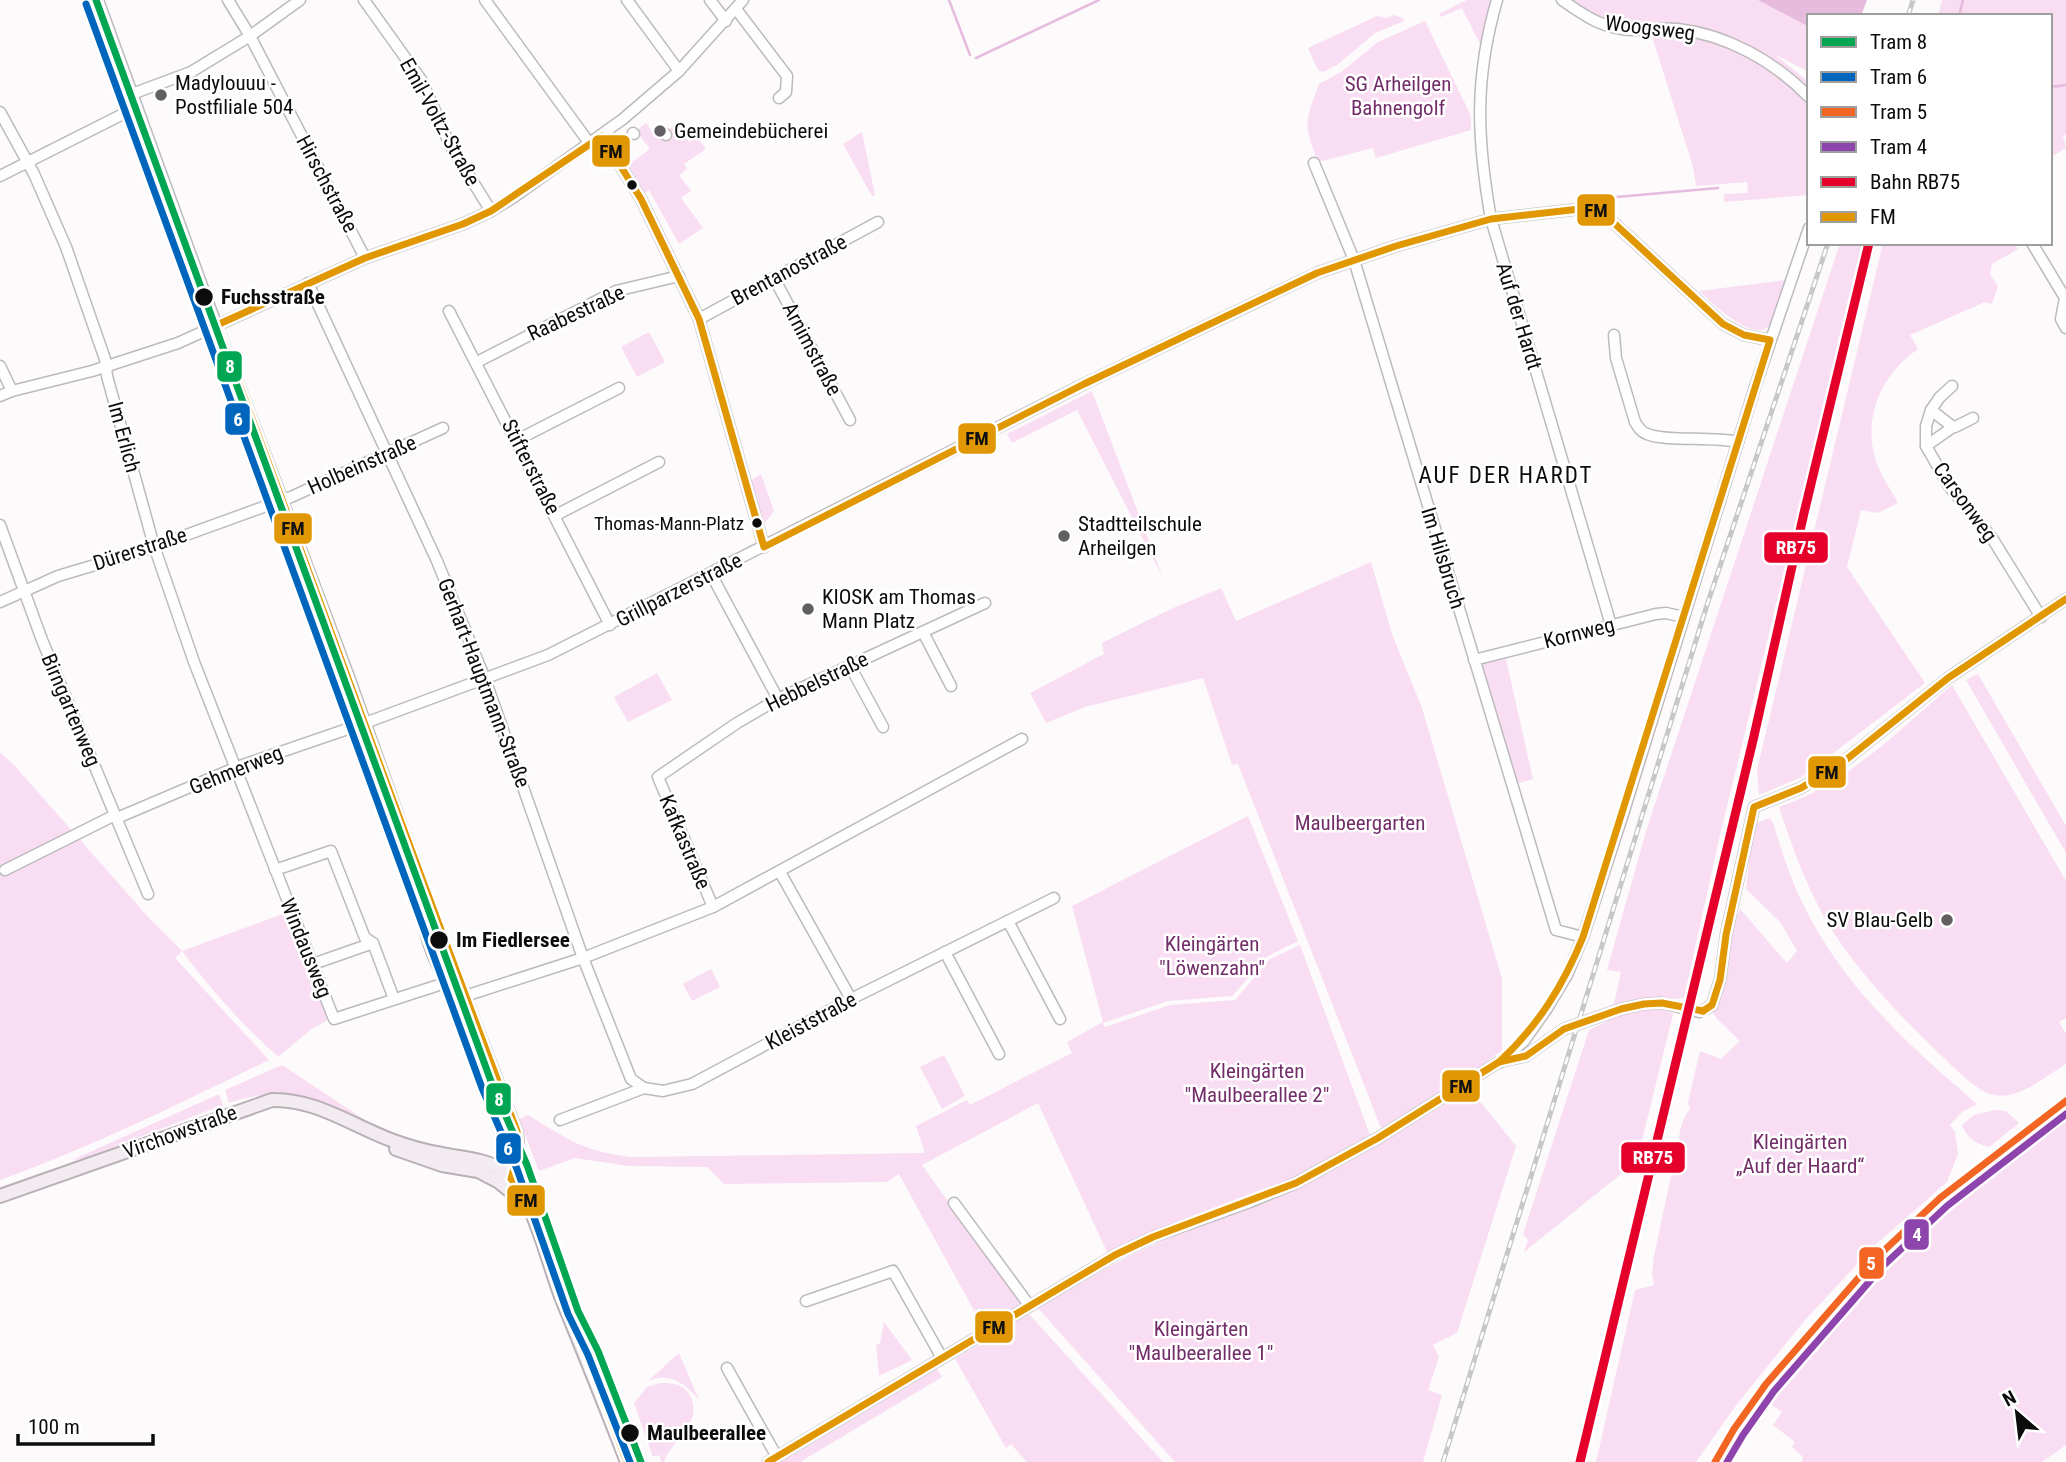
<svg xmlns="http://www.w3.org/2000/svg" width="2066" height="1462" font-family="'Roboto Condensed',sans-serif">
<rect width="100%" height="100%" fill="#fdfafc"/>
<g fill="#f9ddf3">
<path d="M 1467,0 L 1493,0 L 1481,46 L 1462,8 L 1441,17 L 1439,14 Z"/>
<path d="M 1569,0 L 1758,0 L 1809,27 L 1809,66 L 1805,70 L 1774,54 L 1809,82 L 1809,90 L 1781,65 L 1739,43 C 1762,64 1787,81 1809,103 L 1809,195 L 1724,202 L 1724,194 L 1748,193 L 1747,182 L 1696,186 L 1693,167 L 1651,33 L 1631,26 L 1612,24 L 1600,20 Z"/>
<path d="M 1942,0 L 2066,0 L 2066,134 L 2063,136 L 2066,148 L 2050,158 L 2050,16 L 1938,16 Z"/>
<path d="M 1394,15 L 1403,18 L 1404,21 L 1375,33 L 1337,65 L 1323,72 L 1318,70 L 1308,48 L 1377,16 L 1386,18 Z"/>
<path d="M 1425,21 L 1471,116 L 1471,130 L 1376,158 L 1373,148 L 1318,162 C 1303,123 1305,123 1319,84 L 1341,72 L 1378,42 Z"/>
<path d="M 646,123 L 657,138 L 676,124 L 689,142 L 697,137 L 706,149 L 684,164 L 687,169 L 679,175 L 691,191 L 681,198 L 703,228 L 679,244 L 649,190 L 645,193 L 628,165 L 650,149 L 636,131 Z"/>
<path d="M 862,132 L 875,195 L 872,196 L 843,144 Z"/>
<path d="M 1840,243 L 1864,243 L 1719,839 L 1684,998 L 1653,1000 L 1613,1008 L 1621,972 L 1607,970 L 1647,828 Z"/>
<path d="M 1883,243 L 2014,243 L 2018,249 L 1992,264 L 1990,275 L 1998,286 L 1992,304 L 1985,302 L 1910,335 L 1918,349 C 1881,374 1861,420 1877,464 C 1882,477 1891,490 1898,503 L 1878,513 L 1861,510 L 1847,567 L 1925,683 L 1802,777 L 1759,795 L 1757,770 Z"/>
<path d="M 1786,280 C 1781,293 1779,310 1772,322 C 1758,348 1712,303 1699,291 Z"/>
<path d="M 649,332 L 665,362 L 637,377 L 621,347 Z"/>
<path d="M 1092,391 L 1163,578 L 1077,410 L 1012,443 L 1007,434 Z"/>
<path d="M 761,474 L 774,511 L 764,524 L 750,481 Z"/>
<path d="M 1371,562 L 1392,634 L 1422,708 L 1502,979 L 1502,1050 L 1468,1076 L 1381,1128 L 1238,764 L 1232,765 L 1203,678 L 1085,707 L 1046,723 L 1030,693 L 1104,654 L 1102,643 L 1173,608 L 1221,588 L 1236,621 Z"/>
<path d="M 1505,655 L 1533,779 L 1516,784 L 1482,668 L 1485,661 Z"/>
<path d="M 657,673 L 672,700 L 628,722 L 614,697 Z"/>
<path d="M 1978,674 L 2066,826 L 2066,853 L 1966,680 Z"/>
<path d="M 1952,685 L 2066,881 L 2066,1018 L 2059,1022 L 2066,1034 L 2066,1064 C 2046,1076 2019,1100 1994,1095 C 1979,1093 1954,1068 1943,1057 C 1906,1022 1870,985 1840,942 C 1812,902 1794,853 1779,807 C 1846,785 1899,730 1952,685 Z"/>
<path d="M 0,752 L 14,765 L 149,918 L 182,951 L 288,912 L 329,1016 L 326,1021 L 310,1030 L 278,1057 C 243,1025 210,989 182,951 L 175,958 L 269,1060 C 181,1103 92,1147 0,1180 Z"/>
<path d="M 1248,816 L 1298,941 L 1268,956 L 1232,996 L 1168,1001 L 1103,1023 L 1105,1027 L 1170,1005 L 1235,1000 L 1270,959 L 1300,945 L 1370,1135 L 1293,1178 L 1248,1198 L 1151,1232 L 1108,1254 L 1038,1103 L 922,1165 L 1021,1304 L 983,1327 L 899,1174 L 887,1182 L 724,1184 L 707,1167 L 628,1166 L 575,1158 L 539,1171 L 519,1119 L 528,1115 C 567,1139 584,1152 632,1157 L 925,1153 L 916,1126 L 967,1100 L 970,1105 L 1072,1053 L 1067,1042 L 1103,1022 L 1072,906 Z"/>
<path d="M 1770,818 L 1773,823 C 1782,851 1790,878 1803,904 C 1841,984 1910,1047 1977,1104 L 1962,1112 L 1950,1125 L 1955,1132 L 1958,1154 L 1947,1182 L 1875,1245 L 1805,1320 L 1737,1404 L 1696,1462 L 1596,1462 L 1635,1290 L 1654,1285 L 1652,1274 L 1654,1256 L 1674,1162 L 1681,1153 C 1676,1142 1681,1119 1690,1109 L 1688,1102 L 1700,1051 L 1721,1059 L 1740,1041 L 1717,1019 L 1712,1011 L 1725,977 L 1729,936 L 1740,909 L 1787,963 L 1797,951 L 1781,923 L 1746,889 L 1753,824 Z"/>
<path d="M 711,969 L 720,987 L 692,1001 L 683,984 Z"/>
<path d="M 1651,1007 L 1660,1008 L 1673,1014 L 1637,1161 L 1524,1252 L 1528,1240 L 1523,1234 L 1589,1030 L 1618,1016 Z"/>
<path d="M 944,1055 L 965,1096 L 942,1109 L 920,1067 Z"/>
<path d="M 282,1065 L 374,1126 L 373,1128 C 324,1101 286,1083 229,1103 L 225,1090 Z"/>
<path d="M 1470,1089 L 1516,1146 L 1457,1333 L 1433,1345 L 1439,1357 L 1428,1390 L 1442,1395 L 1423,1462 L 1175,1462 L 1038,1308 C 1076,1286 1114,1262 1155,1244 C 1202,1223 1253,1211 1299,1188 C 1358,1159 1414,1123 1470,1089 Z"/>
<path d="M 219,1094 L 223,1105 L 82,1159 L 72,1160 Z"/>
<path d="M 2066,1097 L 2066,1445 L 2042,1462 L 1802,1462 L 1803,1457 L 1792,1447 L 1795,1442 L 1773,1425 L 1782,1412 L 1765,1400 L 1755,1411 L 1748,1403 C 1791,1351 1833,1298 1880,1249 C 1936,1192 2002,1145 2066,1097 Z"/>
<path d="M 1995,1110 L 2006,1111 L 2019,1123 L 1989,1147 C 1975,1143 1967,1138 1962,1125 L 1974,1115 Z"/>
<path d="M 1029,1314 L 1163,1462 L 1027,1462 L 1011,1444 L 1006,1448 L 955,1359 Z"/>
<path d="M 884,1322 L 912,1360 L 879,1376 L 876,1345 L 880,1343 Z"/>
<path d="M 679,1353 L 699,1400 C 686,1384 669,1371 648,1381 Z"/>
<path d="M 937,1369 L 942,1377 L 800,1462 L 781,1462 Z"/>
<path d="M 660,1383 C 671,1383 682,1383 689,1394 C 706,1422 672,1439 664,1462 L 662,1462 L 659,1455 L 653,1457 L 634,1403 L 647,1387 Z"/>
<path d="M 1743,1409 L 1751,1417 L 1725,1462 L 1712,1462 L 1722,1441 Z"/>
</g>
<path fill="#e6bbdd" d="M 1758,0 L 1867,0 L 1861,16 L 1809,16 L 1809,27 Z"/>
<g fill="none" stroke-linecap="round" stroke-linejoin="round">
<g stroke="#e6bbdd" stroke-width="2.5">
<path d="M 949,0 L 970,55"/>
<path d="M 1959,16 L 1963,0"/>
<path d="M 976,58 L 1099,0"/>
<path d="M 2050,87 L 2066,85"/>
<path d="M 1605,198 L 1718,188"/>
</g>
<g stroke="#bdbabc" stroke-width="13">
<g id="minor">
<path d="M 98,0 L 209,305 L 349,677 L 428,899 L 517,1131 C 521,1149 518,1162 511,1179 L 507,1180"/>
<path d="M 228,0 L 250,36 L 365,258"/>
<path d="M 364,0 L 422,81 L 450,145 L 491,211"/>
<path d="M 485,0 L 590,144"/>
<path d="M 627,0 L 679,71"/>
<path d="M 710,0 L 726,21"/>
<path d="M 1497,0 C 1474,79 1477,140 1491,219 L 1611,625"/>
<path d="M 1562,0 C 1586,17 1605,30 1635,30 C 1649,30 1664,28 1678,29 C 1727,35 1774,61 1809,97"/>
<path d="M 736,9 L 787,76 L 786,92 L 779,98"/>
<path d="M 132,94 L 191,72 L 250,36 L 300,0"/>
<path d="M 0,112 L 34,174 L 66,247 L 105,359 L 107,376 L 154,546 L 194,662 L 334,1019 L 445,983"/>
<path d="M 633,133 L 634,134"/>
<path d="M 664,133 L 666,135"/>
<path d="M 602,136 L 641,199 L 699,319 L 764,547"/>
<path d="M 1314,163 L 1354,260 L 1556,930 L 1583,937"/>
<path d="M 0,176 L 137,107"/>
<path d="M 2032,243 L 2065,298 L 2061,319 L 2066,328"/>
<path d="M 774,278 L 850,420"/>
<path d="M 308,283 L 437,561 L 485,679 L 583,958 L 631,1079 L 644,1088"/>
<path d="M 449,311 L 610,625"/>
<path d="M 699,319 L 878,222"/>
<path d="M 1614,335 L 1616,358 L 1635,422 C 1638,427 1641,432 1647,434 C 1667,442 1712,436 1738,442"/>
<path d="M 477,362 L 616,291 L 679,276"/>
<path d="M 0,366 L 12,391"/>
<path d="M 1952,386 L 1940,397 L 1931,410 L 1926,426 L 1926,446 L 1949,486 L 1992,538 L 2041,617"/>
<path d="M 0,396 L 12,391 L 92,371 L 178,343 L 365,258 L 463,224 L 491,211 L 514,197 L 623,119 L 679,71 L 743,0"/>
<path d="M 1955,427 L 1973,418"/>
<path d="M 517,440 L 619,388"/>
<path d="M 1926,446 L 1953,427 L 1931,410"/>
<path d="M 281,500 L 280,515 L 423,914 C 424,952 452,990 466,1024 C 481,1063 494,1103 510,1141 C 512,1154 501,1164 500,1176"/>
<path d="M 556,515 L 659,462"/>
<path d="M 0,525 L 42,640 L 148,894"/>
<path d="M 711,574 L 778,699"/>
<path d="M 0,602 L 58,576 L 142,551 L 291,497 L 443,428"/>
<path d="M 923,632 L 951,686"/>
<path d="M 1474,660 L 1656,614 L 1666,613 L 1684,617"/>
<path d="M 850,666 L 883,727"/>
<path d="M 117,818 L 237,767 L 365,723 L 548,655 L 1084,384 L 1317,273 L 1396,246 L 1491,219 L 1589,208 L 1601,211 L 1723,324 L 1744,335 L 1770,340"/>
<path d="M 5,870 L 115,815"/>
<path d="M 275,870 L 331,851 L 365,938 L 373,943 L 394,999"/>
<path d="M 780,872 L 851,999"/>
<path d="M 713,907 L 658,777 L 737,723 L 778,699 L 985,603"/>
<path d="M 1008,921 L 1060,1019"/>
<path d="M 945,952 L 999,1054"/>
<path d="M 313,964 L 373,943"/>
<path d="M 462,997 L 583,958 L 713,907 L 1022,739"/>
<path d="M 1500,1062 L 1524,1041 L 1546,1010 L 1567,975 L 1583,937 L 1624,811 L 1756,384 L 1809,228"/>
<path d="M 560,1120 L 644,1088 L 663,1091 L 692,1084 L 851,999 L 1054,898"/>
<path d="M 954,1203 L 1029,1305"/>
<path d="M 806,1301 L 893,1271 L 942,1358"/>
<path d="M 727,1368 L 777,1457"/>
<path d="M 768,1462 L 1115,1255 L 1153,1237 L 1250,1202 L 1296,1183 L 1378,1138 L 1499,1062 L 1526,1056 L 1564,1029 L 1621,1009 L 1644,1004 L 1662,1003 L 1699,1012 L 1706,1009 L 1712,1005 L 1720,980 L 1726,935 L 1754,807 L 1801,788 L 1842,763 L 1948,678 L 2066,599"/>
</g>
</g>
<g stroke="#b9afb7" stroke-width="16">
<g id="major">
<path d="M 396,1149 L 442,1165 L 478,1171 L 499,1182 L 525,1203"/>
<path d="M 0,1196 L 272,1100 C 316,1099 351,1125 391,1140 C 407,1146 425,1151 442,1154 C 461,1158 487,1159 503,1171 C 535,1196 547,1262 562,1299 C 584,1353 606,1407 627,1462"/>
</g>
</g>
<use href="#minor" stroke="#fffeff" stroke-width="10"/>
<use href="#major" stroke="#f2ecf1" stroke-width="12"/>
<g stroke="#c8c7c8" stroke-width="5">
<g id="rail">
<path d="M 1908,16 L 1913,0"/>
<path d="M 1443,1462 L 1706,608 L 1828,243"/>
</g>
</g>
<use href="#rail" stroke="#fff" stroke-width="2.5" stroke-dasharray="8" stroke-linecap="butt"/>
<g stroke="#fff" stroke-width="12">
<g id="bus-1">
<path d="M 1703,1011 L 1712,1005 L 1720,980 L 1726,935 L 1754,807 L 1801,788 L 1842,763 L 1948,678 L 2066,599"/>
<path d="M 627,1462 L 582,1344 L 562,1299 L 537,1224 L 520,1189 L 511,1179 L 519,1150 L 517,1131 C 414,863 318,593 217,325 L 365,258 L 463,224 L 491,211 L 602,136 L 641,199 L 699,319 L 764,547 L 1084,384 L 1317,273 L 1396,246 L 1491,219 L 1589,208 L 1601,211 L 1723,324 L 1744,335 L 1770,340 L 1583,937 C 1563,986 1538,1026 1499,1062"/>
<path d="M 768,1462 L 1115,1255 L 1153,1237 L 1296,1183 L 1378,1138 L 1499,1062 L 1526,1056 L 1564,1029 L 1621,1009 L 1644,1004 L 1662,1003 L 1703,1011"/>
</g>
</g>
<use href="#bus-1" stroke="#e09701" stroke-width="7"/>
<g stroke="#fff" stroke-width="14">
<path id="rail-1" d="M 1580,1462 L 1754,736 L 1804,513 L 1869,243"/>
</g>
<use href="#rail-1" stroke="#e4002b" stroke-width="9"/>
<g stroke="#fff" stroke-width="12">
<path id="tram-1" d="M 96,0 L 492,1084 L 527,1165 L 578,1311 L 598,1351 L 641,1462"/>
</g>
<g stroke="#fff" stroke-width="12">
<path id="tram-2" d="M 86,4 L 482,1088 L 517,1169 L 568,1314 L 588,1355 L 630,1462"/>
</g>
<g stroke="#fff" stroke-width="12">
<path id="tram-3" d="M 1715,1462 L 1734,1429 L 1766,1384 L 1875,1259 L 1940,1198 L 2066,1101"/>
</g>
<g stroke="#fff" stroke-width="12">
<path id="tram-4" d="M 1727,1462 L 1743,1435 L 1774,1391 L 1883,1266 L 1947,1206 L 2066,1114"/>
</g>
<use href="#tram-1" stroke="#00a651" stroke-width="7"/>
<use href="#tram-2" stroke="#0065bd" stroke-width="7"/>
<use href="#tram-3" stroke="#f26522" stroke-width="7"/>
<use href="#tram-4" stroke="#8e44ad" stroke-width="7"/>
</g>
<g fill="#615f61" stroke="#fff" stroke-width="2.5">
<circle cx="161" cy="95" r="7"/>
<circle cx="660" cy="131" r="7"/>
<circle cx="1064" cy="536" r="7"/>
<circle cx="808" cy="609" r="7"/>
<circle cx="1947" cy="920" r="7"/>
</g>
<g fill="#0d0c0d" stroke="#fff" stroke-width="2.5">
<circle cx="632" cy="185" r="6"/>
<circle cx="204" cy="297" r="10"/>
<circle cx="757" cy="523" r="6"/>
<circle cx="439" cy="940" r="10"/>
<circle cx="630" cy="1433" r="10"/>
</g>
<g text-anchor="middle" stroke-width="5" stroke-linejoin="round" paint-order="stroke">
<g font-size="19" fill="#0d0c0d" stroke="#fff" text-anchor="end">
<text x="744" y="530">Thomas-Mann-Platz</text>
</g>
<g font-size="21" fill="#0d0c0d" stroke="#fff">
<text transform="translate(1650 28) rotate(7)" y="7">Woogsweg</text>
<text transform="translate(440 122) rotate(61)" y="7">Emil-Voltz-Straße</text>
<text transform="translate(327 184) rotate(62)" y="7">Hirschstraße</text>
<text transform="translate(789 270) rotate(-28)" y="7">Brentanostraße</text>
<text transform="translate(576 313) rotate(-25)" y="7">Raabestraße</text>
<text transform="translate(1519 316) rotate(73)" y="7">Auf der Hardt</text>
<text transform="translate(812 349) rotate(62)" y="7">Arnimstraße</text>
<text transform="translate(124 437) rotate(75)" y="7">Im Erlich</text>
<text transform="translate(362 465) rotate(-24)" y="7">Holbeinstraße</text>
<text transform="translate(531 467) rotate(63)" y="7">Stifterstraße</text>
<text transform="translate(1965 502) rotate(54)" y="7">Carsonweg</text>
<text transform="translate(140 549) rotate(-18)" y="7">Dürerstraße</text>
<text transform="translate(1443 558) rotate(73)" y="7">Im Hilsbruch</text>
<text transform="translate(679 590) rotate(-27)" y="7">Grillparzerstraße</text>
<text transform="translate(1579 633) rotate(-14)" y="7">Kornweg</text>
<text transform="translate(817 682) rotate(-26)" y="7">Hebbelstraße</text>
<text transform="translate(484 683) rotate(69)" y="7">Gerhart-Hauptmann-Straße</text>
<text transform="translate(71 710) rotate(67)" y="7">Birngartenweg</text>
<text transform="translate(236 770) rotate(-22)" y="7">Gehmerweg</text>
<text transform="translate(685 842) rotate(67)" y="7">Kafkastraße</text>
<text transform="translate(306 948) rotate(68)" y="7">Windausweg</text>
<text transform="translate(811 1021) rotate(-28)" y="7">Kleiststraße</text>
<text transform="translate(180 1132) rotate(-20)" y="7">Virchowstraße</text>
</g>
<g font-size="21" fill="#0d0c0d" stroke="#fff" text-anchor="start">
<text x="175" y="90">Madylouuu -<tspan x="175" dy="24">Postfiliale 504</tspan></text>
<text x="674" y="138">Gemeindebücherei</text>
<text x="1078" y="531">Stadtteilschule<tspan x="1078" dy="24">Arheilgen</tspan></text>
<text x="822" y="604">KIOSK am Thomas<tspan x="822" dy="24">Mann Platz</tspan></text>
<text x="1933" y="927" text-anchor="end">SV Blau-Gelb</text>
</g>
<g font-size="21" fill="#732d69" stroke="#fff">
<text x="1398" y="91">SG Arheilgen<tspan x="1398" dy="24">Bahnengolf</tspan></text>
<text x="1360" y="830">Maulbeergarten</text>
<text x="1212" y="951">Kleingärten<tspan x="1212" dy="24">"Löwenzahn"</tspan></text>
<text x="1257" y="1078">Kleingärten<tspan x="1257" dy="24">"Maulbeerallee 2"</tspan></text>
<text x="1800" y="1149">Kleingärten<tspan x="1800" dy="24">„Auf der Haard“</tspan></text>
<text x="1201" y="1336">Kleingärten<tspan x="1201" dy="24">"Maulbeerallee 1"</tspan></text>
</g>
<g font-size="21" font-weight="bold" fill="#0d0c0d" stroke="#fff" text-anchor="start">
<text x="221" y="304">Fuchsstraße</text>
<text x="456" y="947">Im Fiedlersee</text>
<text x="647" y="1440">Maulbeerallee</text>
</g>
<g font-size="23" letter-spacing="2" fill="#0d0c0d" stroke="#fff">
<text x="1506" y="483">AUF DER HARDT</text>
</g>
</g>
<g stroke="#fff" stroke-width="2.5">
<rect x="591" y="134" width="40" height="34" rx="7" fill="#e09701"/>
<rect x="1576" y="193" width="40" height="34" rx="7" fill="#e09701"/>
<rect x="216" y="350" width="27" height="33" rx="7" fill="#00a651"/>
<rect x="224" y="402" width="27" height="34" rx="7" fill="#0065bd"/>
<rect x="957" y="422" width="40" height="33" rx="7" fill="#e09701"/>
<rect x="273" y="512" width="40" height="33" rx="7" fill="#e09701"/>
<rect x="1763" y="531" width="66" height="33" rx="7" fill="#e4002b"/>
<rect x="1807" y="755" width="40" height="34" rx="7" fill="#e09701"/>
<rect x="1441" y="1069" width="40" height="34" rx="7" fill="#e09701"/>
<rect x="485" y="1082" width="27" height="34" rx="7" fill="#00a651"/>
<rect x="495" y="1132" width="27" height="33" rx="7" fill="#0065bd"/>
<rect x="1620" y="1141" width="66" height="33" rx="7" fill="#e4002b"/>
<rect x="506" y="1184" width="40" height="33" rx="7" fill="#e09701"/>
<rect x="1903" y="1218" width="27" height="33" rx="7" fill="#8e44ad"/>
<rect x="1858" y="1246" width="27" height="34" rx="7" fill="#f26522"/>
<rect x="974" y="1310" width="40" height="34" rx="7" fill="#e09701"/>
</g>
<g font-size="19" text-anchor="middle" font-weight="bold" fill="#fff">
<text x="230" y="373">8</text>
<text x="238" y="426">6</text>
<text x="1796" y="554">RB75</text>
<text x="499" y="1106">8</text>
<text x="508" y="1155">6</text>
<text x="1653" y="1164">RB75</text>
<text x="1917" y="1241">4</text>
<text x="1871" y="1270">5</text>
</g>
<g font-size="19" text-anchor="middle" font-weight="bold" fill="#111">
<text x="611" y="158">FM</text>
<text x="1596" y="217">FM</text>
<text x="977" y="445">FM</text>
<text x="293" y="535">FM</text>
<text x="1827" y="779">FM</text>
<text x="1461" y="1093">FM</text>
<text x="526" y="1207">FM</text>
<text x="994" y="1334">FM</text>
</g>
<rect x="1807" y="14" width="245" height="231" fill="#ffffff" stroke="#9e9e9e" stroke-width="2"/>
<rect x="1821" y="37" width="35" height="10" fill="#00a651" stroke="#9e9e9e" stroke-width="2"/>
<text x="1870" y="49" font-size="21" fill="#0d0c0d">Tram 8</text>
<rect x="1821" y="72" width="35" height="10" fill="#0065bd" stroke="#9e9e9e" stroke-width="2"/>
<text x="1870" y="84" font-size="21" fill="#0d0c0d">Tram 6</text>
<rect x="1821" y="107" width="35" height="10" fill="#f26522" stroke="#9e9e9e" stroke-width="2"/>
<text x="1870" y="119" font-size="21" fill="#0d0c0d">Tram 5</text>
<rect x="1821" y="142" width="35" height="10" fill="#8e44ad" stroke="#9e9e9e" stroke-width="2"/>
<text x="1870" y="154" font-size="21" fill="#0d0c0d">Tram 4</text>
<rect x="1821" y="177" width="35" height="10" fill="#e4002b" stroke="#9e9e9e" stroke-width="2"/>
<text x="1870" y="189" font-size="21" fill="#0d0c0d">Bahn RB75</text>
<rect x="1821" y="212" width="35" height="10" fill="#e09701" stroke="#9e9e9e" stroke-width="2"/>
<text x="1870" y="224" font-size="21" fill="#0d0c0d">FM</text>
<g transform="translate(2017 1413) rotate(332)" stroke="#ffffff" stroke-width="5" paint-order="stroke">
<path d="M0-5L12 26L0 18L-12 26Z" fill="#0d0c0d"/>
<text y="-10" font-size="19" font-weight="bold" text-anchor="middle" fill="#0d0c0d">N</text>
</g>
<path d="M18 1434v10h135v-10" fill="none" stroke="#0d0c0d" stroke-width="3.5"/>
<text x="28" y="1434" font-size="21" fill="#0d0c0d" stroke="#ffffff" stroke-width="5" paint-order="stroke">100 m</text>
</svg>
